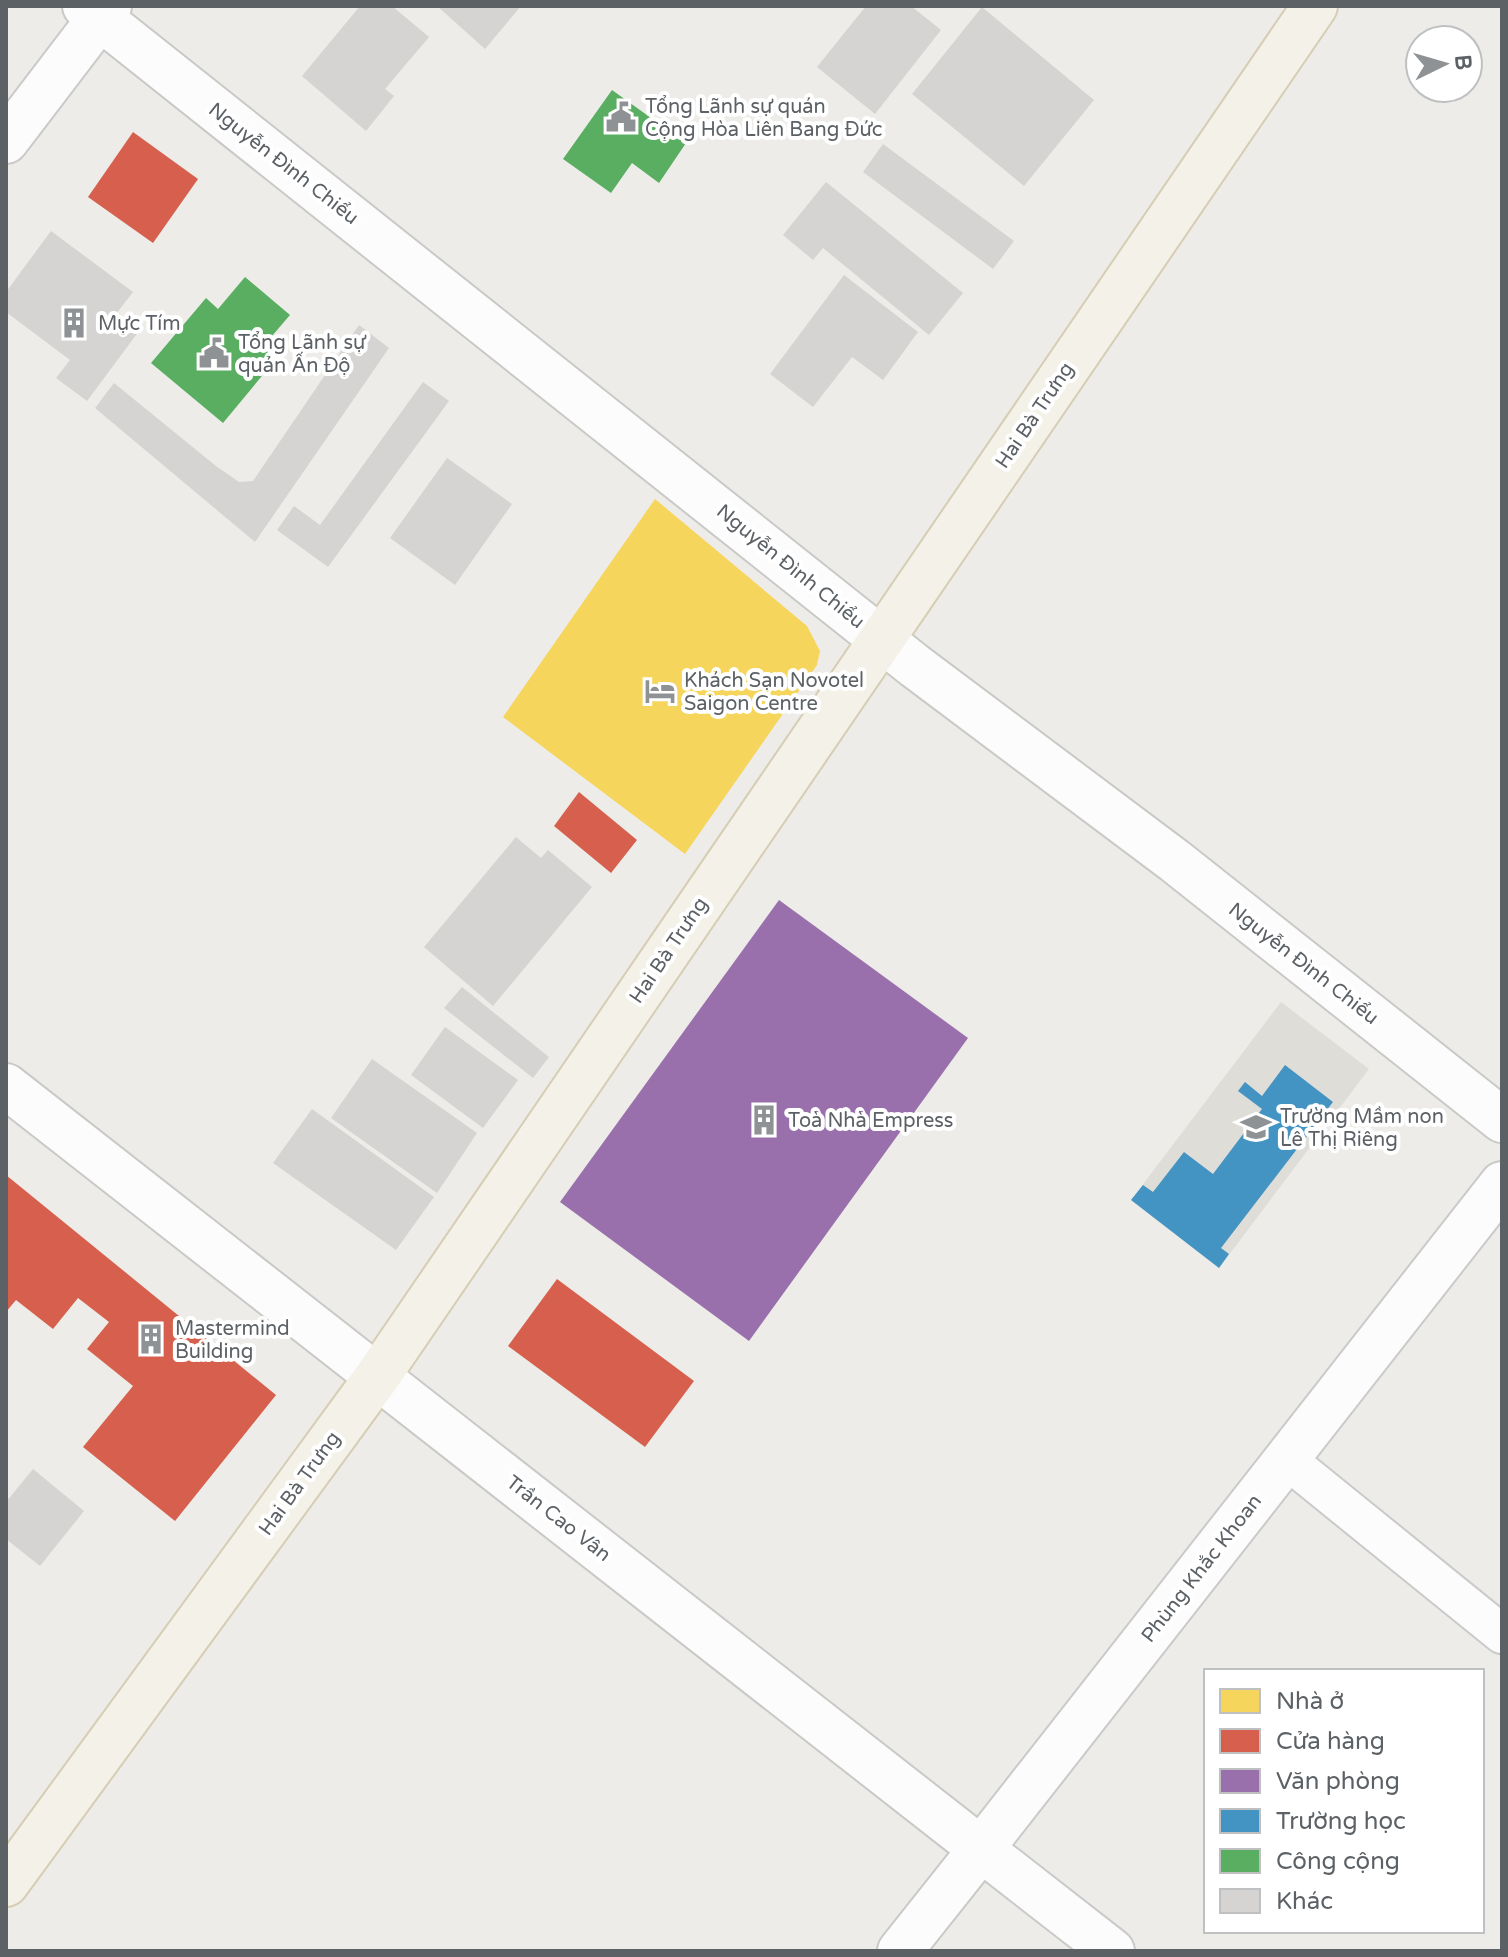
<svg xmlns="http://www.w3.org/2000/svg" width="1508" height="1957" font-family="'Varela Round',sans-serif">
<rect width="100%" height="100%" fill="#edece8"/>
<path fill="#dfddd7" d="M 1281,1002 L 1369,1069 L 1219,1268 L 1131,1200 Z"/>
<path fill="#f6d55c" d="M 655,499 L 807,626 L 820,651 L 817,665 L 685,854 L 503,717 Z"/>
<g fill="#d6604d">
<path d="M 133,132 L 198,179 L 153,243 L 88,197 Z"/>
<path d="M 579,792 L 637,840 L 611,873 L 554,826 Z"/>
<path d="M 6,1175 L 276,1395 L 175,1521 L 83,1447 L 133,1386 L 87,1349 L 109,1322 L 78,1298 L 53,1329 L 16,1300 L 6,1312 Z"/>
<path d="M 557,1279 L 694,1381 L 645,1447 L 508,1346 Z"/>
</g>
<path fill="#9970ab" d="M 779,900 L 968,1038 L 749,1341 L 560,1202 Z"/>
<path fill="#4393c3" d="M 1285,1065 L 1333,1102 L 1221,1248 L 1229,1254 L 1219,1268 L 1131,1200 L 1143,1185 L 1153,1192 L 1184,1152 L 1213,1174 L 1262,1109 L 1238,1091 L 1245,1082 L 1262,1096 Z"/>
<g fill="#5aae61">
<path d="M 612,90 L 686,143 L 659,183 L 632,163 L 611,193 L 563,159 Z"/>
<path d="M 245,277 L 290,315 L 266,343 L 271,365 L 223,423 L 151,363 L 206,298 L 218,309 Z"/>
</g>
<g fill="#d5d4d2">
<path d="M 360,6 L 392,6 L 429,37 L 385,89 L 394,96 L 366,131 L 302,76 Z"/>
<path d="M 437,6 L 521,6 L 485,49 Z"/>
<path d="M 866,6 L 911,6 L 941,30 L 875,114 L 817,67 Z"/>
<path d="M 982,7 L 1094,100 L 1024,186 L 912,94 Z"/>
<path d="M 883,144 L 1014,241 L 993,269 L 863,172 Z"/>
<path d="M 826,182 L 963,293 L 929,335 L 823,248 L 813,260 L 783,235 Z"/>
<path d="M 51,231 L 133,292 L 116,314 L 139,331 L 87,401 L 56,378 L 70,360 L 6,312 L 6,292 Z"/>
<path d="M 844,275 L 918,332 L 883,380 L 852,357 L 813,407 L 770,374 Z"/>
<path d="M 359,325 L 389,348 L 255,542 L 95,408 L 114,383 L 216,466 L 239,482 L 253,481 Z"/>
<path d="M 423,382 L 449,401 L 328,567 L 277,530 L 294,506 L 320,525 Z"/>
<path d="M 447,458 L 512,504 L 455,585 L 390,538 Z"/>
<path d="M 516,837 L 541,858 L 548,850 L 592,887 L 493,1006 L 424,947 Z"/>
<path d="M 462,987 L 549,1057 L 533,1078 L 444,1008 Z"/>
<path d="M 445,1027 L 518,1080 L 483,1128 L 411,1075 Z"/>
<path d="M 372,1059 L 477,1133 L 437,1193 L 331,1118 Z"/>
<path d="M 312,1109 L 434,1197 L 396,1250 L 273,1163 Z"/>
<path d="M 33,1469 L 84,1511 L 40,1566 L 6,1539 L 6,1502 Z"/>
</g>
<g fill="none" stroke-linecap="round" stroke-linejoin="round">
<g stroke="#cacaca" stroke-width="42">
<path id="minor" d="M 1286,1459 L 1502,1634"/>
</g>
<g stroke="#cacaca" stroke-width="48">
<g id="tertiary">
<path d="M 6,141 L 109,6"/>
<path d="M 1112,1951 L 981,1849 L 1502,1184"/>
</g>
</g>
<g stroke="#c9c9c8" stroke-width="48">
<g id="secondary">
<path d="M 85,6 L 915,666 L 1175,861 L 1502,1120"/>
<path d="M 6,1086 L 981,1849 L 900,1951"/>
</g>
</g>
<g stroke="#d6cdb4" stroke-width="48">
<path id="primary" d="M 6,1884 L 377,1377 L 1315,6"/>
</g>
<use href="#minor" stroke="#fcfcfc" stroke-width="38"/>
<use href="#tertiary" stroke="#fcfcfc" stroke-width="44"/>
<use href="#secondary" stroke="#fcfcfc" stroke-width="44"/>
<use href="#primary" stroke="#f3f1e8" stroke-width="44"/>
</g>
<defs>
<g id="civic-bare" transform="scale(2.4)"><path d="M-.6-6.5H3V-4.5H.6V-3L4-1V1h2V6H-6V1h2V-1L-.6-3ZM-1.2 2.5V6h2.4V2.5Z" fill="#8f9294" stroke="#fff" stroke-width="2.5" paint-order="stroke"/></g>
<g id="building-bare" transform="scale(2.4)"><path d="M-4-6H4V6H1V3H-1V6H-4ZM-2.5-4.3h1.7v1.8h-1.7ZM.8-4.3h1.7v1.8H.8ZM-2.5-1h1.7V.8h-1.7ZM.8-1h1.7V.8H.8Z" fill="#8f9294" stroke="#fff" stroke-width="2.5" paint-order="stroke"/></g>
<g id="hotel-bare" transform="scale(2.4)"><path d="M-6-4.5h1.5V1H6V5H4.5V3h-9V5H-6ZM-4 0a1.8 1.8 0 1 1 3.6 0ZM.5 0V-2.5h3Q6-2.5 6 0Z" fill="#8f9294" stroke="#fff" stroke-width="2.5" paint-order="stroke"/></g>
<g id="school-bare" transform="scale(2.4)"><path d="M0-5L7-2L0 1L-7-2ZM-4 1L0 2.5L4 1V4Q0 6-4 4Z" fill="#8f9294" stroke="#fff" stroke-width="2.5" paint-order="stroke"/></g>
</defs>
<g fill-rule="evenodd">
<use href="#civic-bare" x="621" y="117"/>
<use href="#building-bare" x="74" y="323"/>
<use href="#civic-bare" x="214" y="353"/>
<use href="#hotel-bare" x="660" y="691"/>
<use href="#building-bare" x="764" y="1120"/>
<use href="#school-bare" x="1256" y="1127"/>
<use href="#building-bare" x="151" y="1339"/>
</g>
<g text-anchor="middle" stroke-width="8" stroke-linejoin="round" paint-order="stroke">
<g font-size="20" fill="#5c6166" stroke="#fff" text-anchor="start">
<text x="645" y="113">Tổng Lãnh sự quán<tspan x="645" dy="23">Cộng Hòa Liên Bang Ðức</tspan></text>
<text x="98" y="330">Mực Tím</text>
<text x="238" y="349">Tổng Lãnh sự<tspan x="238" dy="23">quán Ấn Độ</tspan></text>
<text x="684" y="687">Khách Sạn Novotel<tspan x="684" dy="23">Saigon Centre</tspan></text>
<text x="1280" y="1123">Trường Mầm non<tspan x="1280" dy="23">Lê Thị Riêng</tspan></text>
<text x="788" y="1127">Toà Nhà Empress</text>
<text x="175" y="1335">Mastermind<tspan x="175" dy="23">Building</tspan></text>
</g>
<g font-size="20" fill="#5c6166" stroke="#fff">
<text transform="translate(284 163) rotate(38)" y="7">Nguyễn Đình Chiểu</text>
<text transform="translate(1034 415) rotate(-56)" y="7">Hai Bà Trưng</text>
<text transform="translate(791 566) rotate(39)" y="7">Nguyễn Đình Chiểu</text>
<text transform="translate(668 950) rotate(-56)" y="7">Hai Bà Trưng</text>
<text transform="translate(1304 963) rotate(38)" y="7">Nguyễn Đình Chiểu</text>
<text transform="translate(299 1483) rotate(-54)" y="7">Hai Bà Trưng</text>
<text transform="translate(559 1518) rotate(38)" y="7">Trần Cao Vân</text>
<text transform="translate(1201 1568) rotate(-52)" y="7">Phùng Khắc Khoan</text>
</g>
</g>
<rect width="1508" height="1957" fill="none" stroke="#5c6166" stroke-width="16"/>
<rect x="1204" y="1669" width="280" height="264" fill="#ffffff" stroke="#bec0c2" stroke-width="2"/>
<rect x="1220" y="1689" width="40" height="24" fill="#f6d55c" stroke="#bec0c2" stroke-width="2"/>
<text x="1276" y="1709" font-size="24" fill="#5c6166">Nhà ở</text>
<rect x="1220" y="1729" width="40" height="24" fill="#d6604d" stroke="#bec0c2" stroke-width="2"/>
<text x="1276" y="1749" font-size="24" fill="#5c6166">Cửa hàng</text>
<rect x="1220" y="1769" width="40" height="24" fill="#9970ab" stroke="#bec0c2" stroke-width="2"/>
<text x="1276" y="1789" font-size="24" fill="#5c6166">Văn phòng</text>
<rect x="1220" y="1809" width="40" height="24" fill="#4393c3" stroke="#bec0c2" stroke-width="2"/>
<text x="1276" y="1829" font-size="24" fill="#5c6166">Trường học</text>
<rect x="1220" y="1849" width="40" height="24" fill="#5aae61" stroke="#bec0c2" stroke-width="2"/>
<text x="1276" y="1869" font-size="24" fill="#5c6166">Công cộng</text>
<rect x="1220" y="1889" width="40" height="24" fill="#d5d4d2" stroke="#bec0c2" stroke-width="2"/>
<text x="1276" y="1909" font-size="24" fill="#5c6166">Khác</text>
<g transform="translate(1444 64) rotate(85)"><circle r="38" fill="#ffffff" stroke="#bec0c2" stroke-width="2"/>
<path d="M0-6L14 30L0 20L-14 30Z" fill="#8f9294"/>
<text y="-12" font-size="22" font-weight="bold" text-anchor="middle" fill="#5c6166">B</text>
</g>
</svg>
